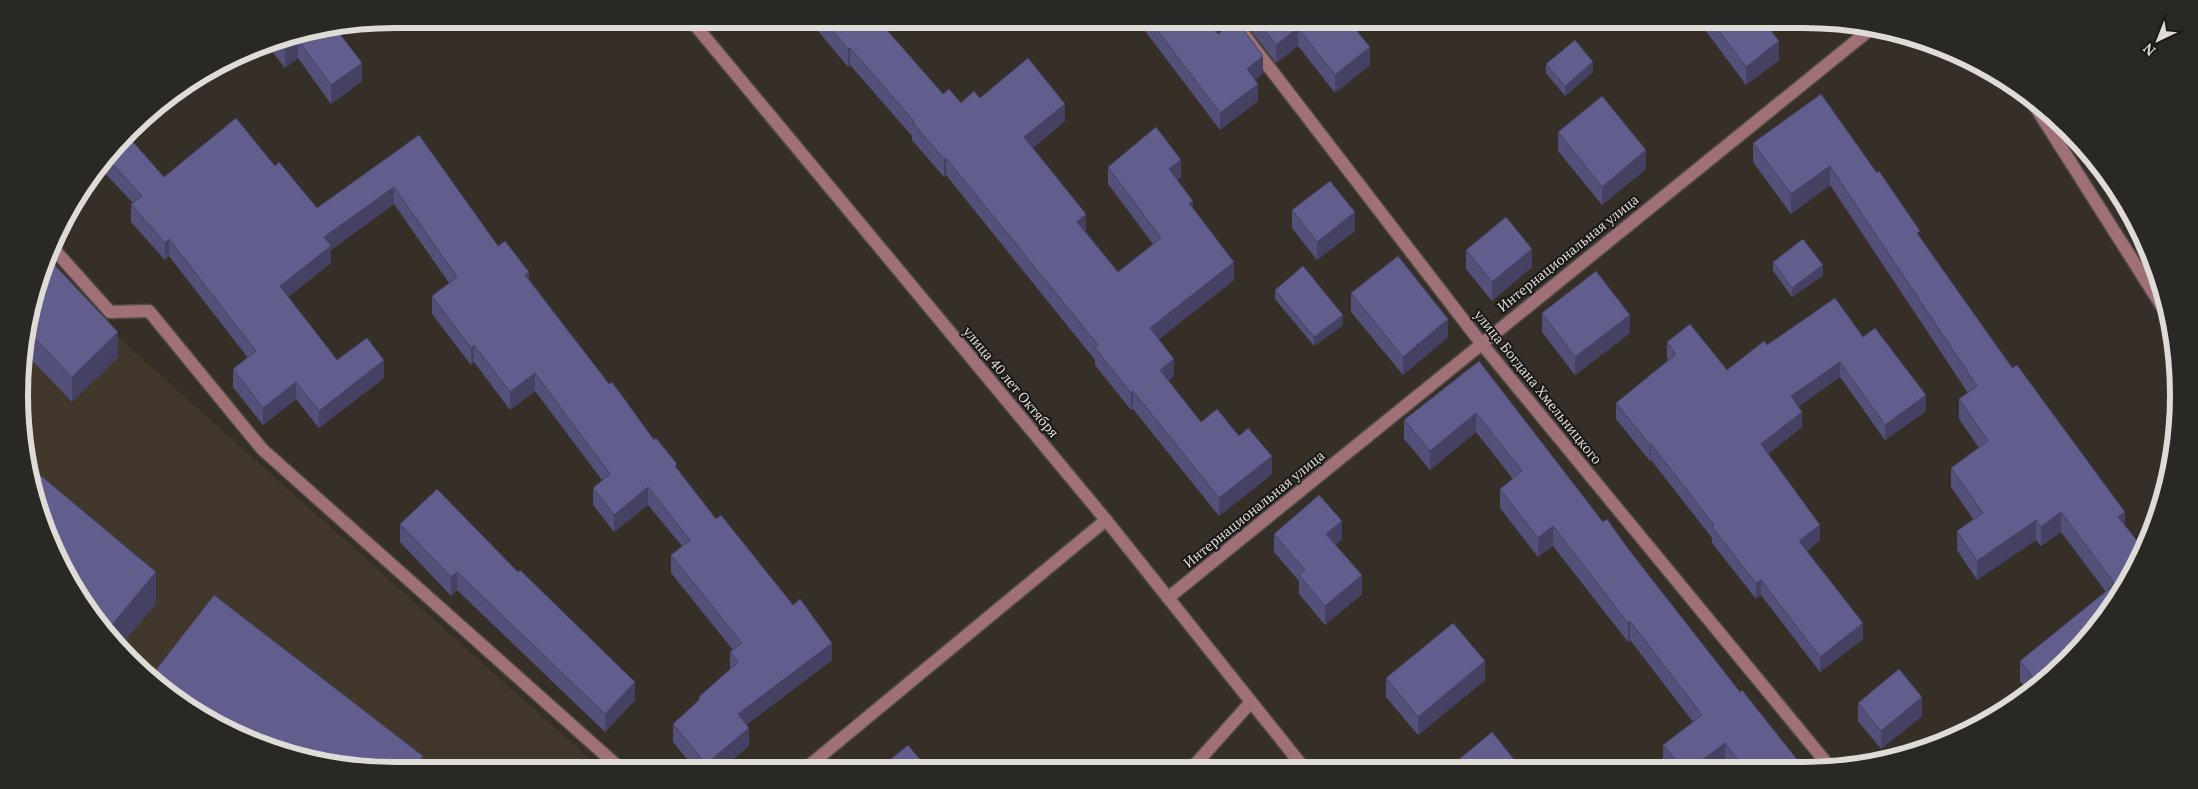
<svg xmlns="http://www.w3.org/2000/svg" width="2198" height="789" font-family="'PT Serif',serif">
<rect width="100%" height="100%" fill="#352f28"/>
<path fill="#41372a" d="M 46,265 L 131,349 L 602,770 L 395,770 L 298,758 L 186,707 L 129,660 L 82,603 L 31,491 L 20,419 L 22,346 Z"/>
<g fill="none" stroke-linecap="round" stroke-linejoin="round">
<g stroke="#504b44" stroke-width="15">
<g id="minor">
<path d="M 690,19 L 1106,520 L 1304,768"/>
<path d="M 1232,19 L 1481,343 L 1830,767"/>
<path d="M 2026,92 L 2170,319"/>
<path d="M 52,247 L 110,312 L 149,311 L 262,449 L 622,770"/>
<path d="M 1168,598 L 1872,28"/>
<path d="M 1192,768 L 1251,702"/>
<path d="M 805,769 L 1106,520"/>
</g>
</g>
<use href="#minor" stroke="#9f7076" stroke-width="12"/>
</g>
<g fill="#535079">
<path d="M 808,19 L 886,19 L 886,29 L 943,94 L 961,103 L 980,98 L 1065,121 L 1033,148 L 1086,232 L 1118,272 L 1153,244 L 1108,184 L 1108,167 L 1181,177 L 1177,180 L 1193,208 L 1234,280 L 1159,339 L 1174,376 L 1168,381 L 1201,422 L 1239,436 L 1272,474 L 1219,516 L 1133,409 L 1131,410 L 1095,365 L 1095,360 L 946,175 L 944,177 L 912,140 L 912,136 L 850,65 L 848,67 Z"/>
<path d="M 1136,19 L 1207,19 L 1218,34 L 1263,73 L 1255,80 L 1258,101 L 1220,130 Z"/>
<path d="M 1249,19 L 1347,19 L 1370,65 L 1335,93 L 1298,46 L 1276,63 L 1249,28 Z"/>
<path d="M 1697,19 L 1762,19 L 1779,60 L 1746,85 Z"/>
<path d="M 321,26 L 362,81 L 331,104 L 298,58 L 285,68 L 265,43 Z"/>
<path d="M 1546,64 L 1593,72 L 1565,96 L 1546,73 Z"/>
<path d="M 1821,94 L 1920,238 L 2125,525 L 2143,548 L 2051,677 L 2029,692 L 2020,681 L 2020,661 L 2106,592 L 2061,532 L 2041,546 L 2036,540 L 1977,580 L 1957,550 L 1957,531 L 1973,519 L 1951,487 L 1951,468 L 1979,448 L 1959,419 L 1959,399 L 1968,393 L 1830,185 L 1791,214 L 1753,162 L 1753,143 Z"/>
<path d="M 1558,132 L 1646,169 L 1602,205 L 1558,151 Z"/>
<path d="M 126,134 L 164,177 L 275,166 L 317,208 L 419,135 L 498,246 L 529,279 L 609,384 L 654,440 L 716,519 L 832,660 L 746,725 L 749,746 L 720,770 L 696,770 L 673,742 L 673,724 L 699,701 L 699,697 L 730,669 L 730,652 L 733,650 L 671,573 L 671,555 L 682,546 L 648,505 L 614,532 L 593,505 L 593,488 L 602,480 L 535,391 L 510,410 L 474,362 L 471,365 L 432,314 L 432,296 L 449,283 L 394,204 L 331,250 L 331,263 L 288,297 L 337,360 L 384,378 L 319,428 L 296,399 L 263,425 L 233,387 L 233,369 L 248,358 L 169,256 L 165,260 L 131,222 L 131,204 L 133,203 L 97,165 Z"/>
<path d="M 1292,210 L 1355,231 L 1317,260 L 1292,228 Z"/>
<path d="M 1466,250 L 1532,267 L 1492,301 L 1466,269 Z"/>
<path d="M 48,258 L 118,357 L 72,402 L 22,350 L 22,346 Z"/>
<path d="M 1773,262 L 1823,275 L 1792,297 L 1773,271 Z"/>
<path d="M 1275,290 L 1343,325 L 1314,346 L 1275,299 Z"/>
<path d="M 1351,293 L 1448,337 L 1403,375 L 1351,312 Z"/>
<path d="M 1542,313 L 1630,333 L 1575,375 L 1542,332 Z"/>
<path d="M 1863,337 L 1926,411 L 1885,440 L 1840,377 L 1798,406 L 1802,427 L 1768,454 L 1820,540 L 1807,551 L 1863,639 L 1820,672 L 1761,595 L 1756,599 L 1712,543 L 1712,538 L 1651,460 L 1650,461 L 1616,419 L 1616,403 L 1669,361 L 1667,358 L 1667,342 L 1727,370 L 1767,345 Z"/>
<path d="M 1479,361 L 1603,522 L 1629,550 L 1740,692 L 1803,767 L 1729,767 L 1725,762 L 1718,767 L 1666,767 L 1663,764 L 1663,745 L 1693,722 L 1630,640 L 1628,642 L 1553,546 L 1538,557 L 1500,508 L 1500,489 L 1513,479 L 1476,432 L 1430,470 L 1404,439 L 1404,420 Z"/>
<path d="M 400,524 L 635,700 L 605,732 L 457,590 L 451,596 L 400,542 Z"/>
<path d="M 1274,534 L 1342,539 L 1335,545 L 1362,594 L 1325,625 L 1299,594 L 1299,581 L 1274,552 Z"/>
<path d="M 152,675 L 423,770 L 298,758 L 186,707 L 152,680 Z"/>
<path d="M 1386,678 L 1485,680 L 1418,735 L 1386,697 Z"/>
<path d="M 1858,703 L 1922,716 L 1881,749 L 1858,721 Z"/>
</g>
<g fill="#444163">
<path d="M 885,19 L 886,19 L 886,35 L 880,22 Z"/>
<path d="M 1025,19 L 1030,19 L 1025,22 Z"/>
<path d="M 1298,28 L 1298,46 L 1276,63 L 1276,45 Z"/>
<path d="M 298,40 L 298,58 L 285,68 L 285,50 Z"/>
<path d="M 1779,41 L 1779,60 L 1746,85 L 1746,67 Z"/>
<path d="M 1370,47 L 1370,65 L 1335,93 L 1335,75 Z"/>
<path d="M 850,48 L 850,65 L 848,67 L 848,49 Z"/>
<path d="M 1263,56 L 1263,73 L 1247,86 L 1247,69 Z"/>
<path d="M 1593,62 L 1593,72 L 1565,96 L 1565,86 Z"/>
<path d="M 362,63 L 362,81 L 331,104 L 331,85 Z"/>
<path d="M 1258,84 L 1258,101 L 1220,130 L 1220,113 Z"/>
<path d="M 1065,104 L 1065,121 L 1024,155 L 1024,137 Z"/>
<path d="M 1646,150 L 1646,169 L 1602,205 L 1602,187 Z"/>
<path d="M 946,158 L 946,175 L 944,177 L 944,159 Z"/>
<path d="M 1181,160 L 1181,177 L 1169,186 L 1169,169 Z"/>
<path d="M 1830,166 L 1830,185 L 1791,214 L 1791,194 Z"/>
<path d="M 394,187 L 394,204 L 331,250 L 331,263 L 280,303 L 280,286 L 324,237 Z"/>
<path d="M 1193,201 L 1193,218 L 1189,203 Z"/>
<path d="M 1355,212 L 1355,231 L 1317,260 L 1317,242 Z"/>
<path d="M 1086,214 L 1086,232 L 1077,239 L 1077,222 Z"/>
<path d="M 169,239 L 169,256 L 165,260 L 165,243 Z"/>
<path d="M 1532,249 L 1532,267 L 1492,301 L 1492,282 Z"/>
<path d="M 1234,262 L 1234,280 L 1150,346 L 1150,328 Z"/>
<path d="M 1823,265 L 1823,275 L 1792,297 L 1792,288 Z"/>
<path d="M 529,272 L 529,289 L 525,275 Z"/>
<path d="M 1343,315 L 1343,325 L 1314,346 L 1314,337 Z"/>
<path d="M 1630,315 L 1630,333 L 1575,375 L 1575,357 Z"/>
<path d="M 1448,319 L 1448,337 L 1403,375 L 1403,357 Z"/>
<path d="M 118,332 L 118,357 L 72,402 L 72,377 Z"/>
<path d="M 474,345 L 474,362 L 471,365 L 471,348 Z"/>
<path d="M 1174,359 L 1174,376 L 1160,388 L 1160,370 Z"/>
<path d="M 384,360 L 384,378 L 319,428 L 319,411 Z"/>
<path d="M 1840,362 L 1840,377 L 1791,412 L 1791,396 Z"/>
<path d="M 535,373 L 535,391 L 510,410 L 510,392 Z"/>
<path d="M 296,382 L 296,399 L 263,425 L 263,408 Z"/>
<path d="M 1133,391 L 1133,409 L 1131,410 L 1131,393 Z"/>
<path d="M 1926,395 L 1926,411 L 1885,440 L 1885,425 Z"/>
<path d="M 1802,412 L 1802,427 L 1761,459 L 1761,444 Z"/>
<path d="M 1476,413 L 1476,432 L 1430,470 L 1430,451 Z"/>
<path d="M 1651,444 L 1651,460 L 1650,461 L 1650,445 Z"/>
<path d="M 1272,456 L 1272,474 L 1219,516 L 1219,498 Z"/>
<path d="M 648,487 L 648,505 L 614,532 L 614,515 Z"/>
<path d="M 2061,512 L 2061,532 L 2041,546 L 2041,527 Z"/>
<path d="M 2125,512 L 2125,532 L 2118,517 Z"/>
<path d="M 2036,520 L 2036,540 L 1977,580 L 1977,561 Z"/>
<path d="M 1342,521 L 1342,539 L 1326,552 L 1326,534 Z"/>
<path d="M 1820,525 L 1820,540 L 1799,556 L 1799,541 Z"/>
<path d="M 1553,526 L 1553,546 L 1538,557 L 1538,538 Z"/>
<path d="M 156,572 L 156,604 L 119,648 L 106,632 Z"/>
<path d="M 457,572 L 457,590 L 451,596 L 451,577 Z"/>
<path d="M 1362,575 L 1362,594 L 1325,625 L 1325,606 Z"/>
<path d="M 1761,580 L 1761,595 L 1756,599 L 1756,583 Z"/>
<path d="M 1630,621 L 1630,640 L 1628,642 L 1628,623 Z"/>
<path d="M 1863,623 L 1863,639 L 1820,672 L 1820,657 Z"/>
<path d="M 832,643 L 832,660 L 738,731 L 738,714 Z"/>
<path d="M 1485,661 L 1485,680 L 1418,735 L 1418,717 Z"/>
<path d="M 635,682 L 635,700 L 605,732 L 605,714 Z"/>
<path d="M 1922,697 L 1922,716 L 1881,749 L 1881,731 Z"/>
<path d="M 749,728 L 749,746 L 720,770 L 706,770 L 706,764 Z"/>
<path d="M 1725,743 L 1725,762 L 1718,767 L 1693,767 Z"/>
<path d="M 423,756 L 423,770 L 413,770 Z"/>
</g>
<g fill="#615d8d" stroke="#444163">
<path d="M 823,19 L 885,19 L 880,22 L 943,94 L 949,89 L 961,103 L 974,91 L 980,98 L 1028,58 L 1065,104 L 1024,137 L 1086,214 L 1077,222 L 1118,272 L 1161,238 L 1108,167 L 1156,127 L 1181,160 L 1169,169 L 1193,201 L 1189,203 L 1234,262 L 1150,328 L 1174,359 L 1160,370 L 1201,422 L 1217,409 L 1239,436 L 1248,428 L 1272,456 L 1219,498 L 1133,391 L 1131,393 L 1095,348 L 1098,345 L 946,158 L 944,159 L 912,122 L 914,121 L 850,48 L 848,49 Z"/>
<path d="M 1149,19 L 1207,19 L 1218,34 L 1236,20 L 1263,56 L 1247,69 L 1258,84 L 1220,113 Z"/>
<path d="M 1256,19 L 1347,19 L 1370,47 L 1335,75 L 1298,28 L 1276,45 Z"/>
<path d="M 1710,19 L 1762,19 L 1779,41 L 1746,67 Z"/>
<path d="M 333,25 L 362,63 L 331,85 L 298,40 L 285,50 L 277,39 L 321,26 Z"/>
<path d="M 1575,40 L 1593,62 L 1565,86 L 1546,64 Z"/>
<path d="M 1821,94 L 1877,173 L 1879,171 L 1920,231 L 1917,233 L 2012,368 L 2017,365 L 2125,512 L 2118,517 L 2143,548 L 2129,583 L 2051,677 L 2039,685 L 2020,661 L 2115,584 L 2061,512 L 2041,527 L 2036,520 L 1977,561 L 1957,531 L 1983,513 L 1951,468 L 1988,441 L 1959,399 L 1977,386 L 1830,166 L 1791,194 L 1753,143 Z"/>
<path d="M 1602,96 L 1646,150 L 1602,187 L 1558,132 Z"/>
<path d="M 236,118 L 275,166 L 279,162 L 317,208 L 419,135 L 498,246 L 505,241 L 529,272 L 525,275 L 609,384 L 612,382 L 654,440 L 656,438 L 677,464 L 675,466 L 716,519 L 721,515 L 793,605 L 800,599 L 832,643 L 738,714 L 749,728 L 706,764 L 673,724 L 700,699 L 699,697 L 738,662 L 730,652 L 742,643 L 671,555 L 690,540 L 648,487 L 614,515 L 593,488 L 610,474 L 535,373 L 510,392 L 474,345 L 471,348 L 432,296 L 457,277 L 394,187 L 324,237 L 331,246 L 280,286 L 337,360 L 367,338 L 384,360 L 319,411 L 296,382 L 263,408 L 233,369 L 256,351 L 169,239 L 165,243 L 131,204 L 142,196 L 105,156 L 126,134 L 164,177 Z"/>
<path d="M 1330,181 L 1355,212 L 1317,242 L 1292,210 Z"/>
<path d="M 1506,217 L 1532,249 L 1492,282 L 1466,250 Z"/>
<path d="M 1803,239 L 1823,265 L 1792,288 L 1773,262 Z"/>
<path d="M 1398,256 L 1448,319 L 1403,357 L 1351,293 Z"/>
<path d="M 48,258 L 118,332 L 72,377 L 27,330 Z"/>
<path d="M 1303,266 L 1343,315 L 1314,337 L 1275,290 Z"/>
<path d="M 1596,271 L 1630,315 L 1575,357 L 1542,313 Z"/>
<path d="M 1835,298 L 1863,337 L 1875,328 L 1926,395 L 1885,425 L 1840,362 L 1791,396 L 1802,412 L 1761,444 L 1820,525 L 1799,541 L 1863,623 L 1820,657 L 1761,580 L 1756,583 L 1712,527 L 1714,525 L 1651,444 L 1650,445 L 1616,403 L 1676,354 L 1667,342 L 1690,324 L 1727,370 L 1764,341 L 1767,345 Z"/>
<path d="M 1479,361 L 1603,522 L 1607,519 L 1629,550 L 1740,692 L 1742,690 L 1803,767 L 1744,767 L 1725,743 L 1693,767 L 1681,767 L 1663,745 L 1702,715 L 1630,621 L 1628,623 L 1553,526 L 1538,538 L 1500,489 L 1522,471 L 1476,413 L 1430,451 L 1404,420 Z"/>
<path d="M 27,464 L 156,572 L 106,632 L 82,603 L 31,491 Z"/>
<path d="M 437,489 L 518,572 L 520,570 L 635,682 L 605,714 L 457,572 L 451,577 L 400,524 Z"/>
<path d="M 1319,495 L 1342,521 L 1326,534 L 1362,575 L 1325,606 L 1299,575 L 1305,570 L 1274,534 Z"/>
<path d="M 214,595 L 423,756 L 413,770 L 394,770 L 298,758 L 205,716 L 152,675 Z"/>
<path d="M 1453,623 L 1485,661 L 1418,717 L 1386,678 Z"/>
<path d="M 1899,669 L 1922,697 L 1881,731 L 1858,703 Z"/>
<path d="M 1975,718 L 1980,724 L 1969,732 L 1953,737 Z"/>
<path d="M 1492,732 L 1521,768 L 1452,768 L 1451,766 Z"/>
<path d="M 908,745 L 928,769 L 879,769 Z"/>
</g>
<g text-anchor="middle" stroke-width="4" stroke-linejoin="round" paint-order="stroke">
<g font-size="14" fill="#dfdbd6" stroke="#1a1814">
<text transform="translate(1568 253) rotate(-39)" y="5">Интернациональная улица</text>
<text transform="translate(1011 382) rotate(50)" y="5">улица 40 лет Октября</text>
<text transform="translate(1538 387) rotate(51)" y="5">улица Богдана Хмельницкого</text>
<text transform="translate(1254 509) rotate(-39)" y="5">Интернациональная улица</text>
</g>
</g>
<path d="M0 0H2198V789H0ZM395 28H1803A367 367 0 0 1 2170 395V395A367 367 0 0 1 1803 762H395A367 367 0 0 1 28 395V395A367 367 0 0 1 395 28Z" fill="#2a2824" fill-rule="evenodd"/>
<path fill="none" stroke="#dfdbd6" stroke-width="6" d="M395 28H1803A367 367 0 0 1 2170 395V395A367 367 0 0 1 1803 762H395A367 367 0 0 1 28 395V395A367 367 0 0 1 395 28Z"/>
<g transform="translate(2158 40) rotate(223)" stroke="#1a1814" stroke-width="4" paint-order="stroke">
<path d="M0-4L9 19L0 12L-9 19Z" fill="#dfdbd6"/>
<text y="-8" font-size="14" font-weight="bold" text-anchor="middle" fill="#dfdbd6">N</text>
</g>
</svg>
